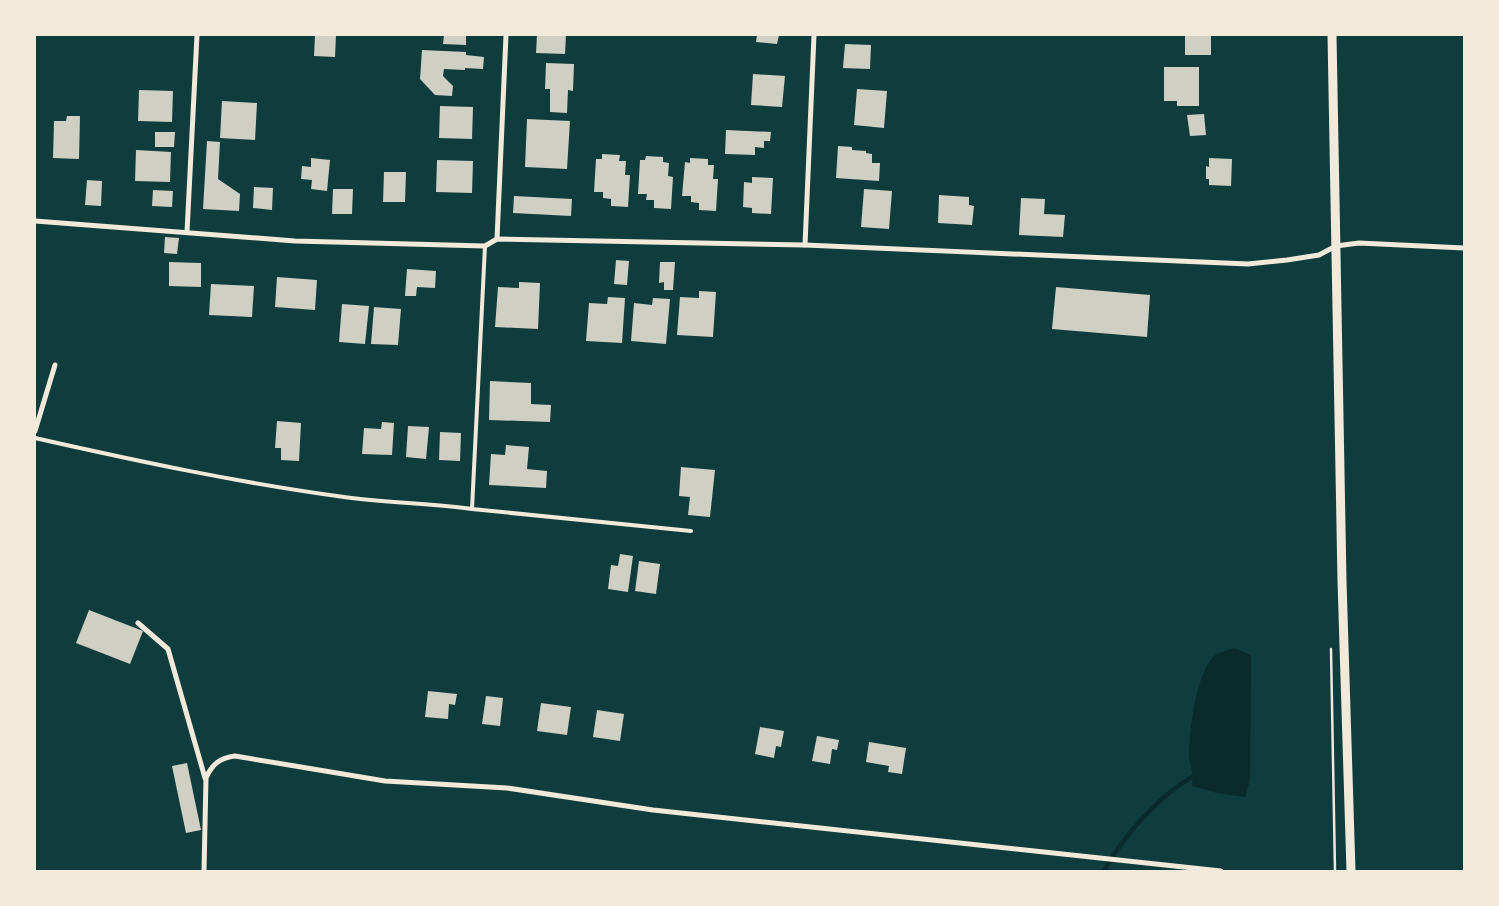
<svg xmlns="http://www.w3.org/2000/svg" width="1499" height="906" font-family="'Alegreya Sans',sans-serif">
<rect width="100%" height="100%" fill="#0f3d3e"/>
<path fill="#0a2a2b" d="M 1234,648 L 1251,655 L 1250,780 L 1245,797 L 1217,793 L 1192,786 C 1194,772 1189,765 1189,752 C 1190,727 1196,676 1213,657 C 1218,652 1228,650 1234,648 Z"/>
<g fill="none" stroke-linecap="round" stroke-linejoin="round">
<path stroke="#0a2a2b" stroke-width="4.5" d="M 1104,871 C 1124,835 1158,796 1194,776"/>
</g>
<g fill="#cfcfc3">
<path d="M 315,35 L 336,35 L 335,57 L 314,56 Z"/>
<path d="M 444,35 L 466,35 L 466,45 L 443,44 Z"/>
<path d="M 537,35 L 566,35 L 565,54 L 536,53 Z"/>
<path d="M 757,35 L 779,35 L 777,44 L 756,42 Z"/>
<rect x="1185" y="35" width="26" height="20"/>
<path d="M 845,44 L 871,45 L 870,69 L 843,68 Z"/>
<path d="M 422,50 L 466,52 L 466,55 L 484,57 L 483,69 L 465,68 L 465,70 L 444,69 L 443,76 L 453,86 L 452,96 L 435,95 L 420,79 Z"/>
<path d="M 546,63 L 574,64 L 573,91 L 568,90 L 567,113 L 550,112 L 550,89 L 545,89 Z"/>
<path d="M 1164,67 L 1199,67 L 1199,106 L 1177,106 L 1177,101 L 1164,101 Z"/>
<path d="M 753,74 L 785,76 L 782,107 L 751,105 Z"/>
<path d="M 857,89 L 887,91 L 884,128 L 854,125 Z"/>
<path d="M 139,90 L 173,91 L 172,122 L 138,121 Z"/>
<path d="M 222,101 L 257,103 L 255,140 L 220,138 Z"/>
<path d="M 440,106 L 473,107 L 472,139 L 439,138 Z"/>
<path d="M 1204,114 L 1206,135 L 1190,136 L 1187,115 Z"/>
<path d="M 67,116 L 80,116 L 79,159 L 53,158 L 54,121 L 66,121 Z"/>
<path d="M 527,119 L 570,121 L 567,169 L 525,167 Z"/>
<path d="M 726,130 L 771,132 L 770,141 L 764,141 L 764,148 L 755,147 L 755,155 L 725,154 Z"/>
<path d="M 155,132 L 175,132 L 174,147 L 155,147 Z"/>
<path d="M 207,141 L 220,142 L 218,179 L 240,194 L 239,211 L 203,209 Z"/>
<path d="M 838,146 L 852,147 L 852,150 L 866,151 L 866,153 L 872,154 L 872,163 L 880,163 L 879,181 L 836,178 Z"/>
<path d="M 136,150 L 171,152 L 170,182 L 135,181 Z"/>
<path d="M 602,154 L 620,155 L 619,161 L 626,161 L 625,175 L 630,175 L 628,207 L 611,206 L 611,199 L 603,198 L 603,192 L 594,192 L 596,159 L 602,159 Z"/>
<path d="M 646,156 L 663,157 L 663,162 L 669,163 L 668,176 L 673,177 L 671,209 L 654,208 L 654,200 L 646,200 L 647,194 L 638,194 L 640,160 L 645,160 Z"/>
<path d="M 311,158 L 330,160 L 327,191 L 311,189 L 312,180 L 301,179 L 302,166 L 311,167 Z"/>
<path d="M 690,158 L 708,159 L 708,165 L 714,165 L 713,179 L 718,179 L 716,211 L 699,210 L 699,203 L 691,202 L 691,196 L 682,196 L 685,162 L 690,163 Z"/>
<path d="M 1209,158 L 1232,159 L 1231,186 L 1209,185 L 1209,179 L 1206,179 L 1206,166 L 1209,167 Z"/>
<path d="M 437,160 L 473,161 L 472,193 L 436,192 Z"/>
<path d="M 384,172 L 406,172 L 405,202 L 383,202 Z"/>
<path d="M 752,177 L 773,178 L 771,214 L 752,213 L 752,208 L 743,207 L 744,182 L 752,183 Z"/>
<path d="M 87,180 L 102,181 L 101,206 L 85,205 Z"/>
<path d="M 254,187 L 273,188 L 272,210 L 253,208 Z"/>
<path d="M 333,189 L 353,189 L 352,214 L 332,214 Z"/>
<path d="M 864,189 L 892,191 L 889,229 L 861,227 Z"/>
<path d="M 153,190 L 173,191 L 172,207 L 152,206 Z"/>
<path d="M 939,195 L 969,197 L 969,205 L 974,206 L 972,225 L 938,223 Z"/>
<path d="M 514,196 L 572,199 L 571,216 L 513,213 Z"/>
<path d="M 1021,198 L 1045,199 L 1044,214 L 1065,215 L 1063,237 L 1019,235 Z"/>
<path d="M 165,237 L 179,238 L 177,254 L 164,253 Z"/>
<path d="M 616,260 L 629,261 L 627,285 L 614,284 Z"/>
<path d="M 169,262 L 201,263 L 201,287 L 169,286 Z"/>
<path d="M 660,262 L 675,262 L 673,290 L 664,290 L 664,282 L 659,283 Z"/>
<path d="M 407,269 L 436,271 L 435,288 L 417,287 L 416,296 L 405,296 Z"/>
<path d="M 277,277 L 317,280 L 315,310 L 275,307 Z"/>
<path d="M 519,282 L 540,283 L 538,329 L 495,327 L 498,287 L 519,288 Z"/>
<path d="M 211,284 L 254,286 L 252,317 L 209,315 Z"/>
<path d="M 1056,287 L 1150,295 L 1147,337 L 1052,329 Z"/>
<path d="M 699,291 L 716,292 L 713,337 L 677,335 L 680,297 L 699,298 Z"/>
<path d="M 608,297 L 625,298 L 622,343 L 586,341 L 589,303 L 607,304 Z"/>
<path d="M 653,298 L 670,299 L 666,344 L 631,341 L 634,303 L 652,305 Z"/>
<path d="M 342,304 L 369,306 L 365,344 L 339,342 Z"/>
<path d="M 374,307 L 401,309 L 398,345 L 371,344 Z"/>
<path d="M 490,381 L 531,383 L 531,404 L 551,405 L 550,422 L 489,420 Z"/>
<path d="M 277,421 L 301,423 L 299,461 L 281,460 L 281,448 L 275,448 Z"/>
<path d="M 382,422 L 394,423 L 392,455 L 362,454 L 364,428 L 381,429 Z"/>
<path d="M 408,426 L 429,427 L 426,459 L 406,457 Z"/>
<path d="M 440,432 L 461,433 L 460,461 L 439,460 Z"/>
<path d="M 506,445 L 529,447 L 527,469 L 547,471 L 546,488 L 489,485 L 491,454 L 505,455 Z"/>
<path d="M 681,467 L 715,470 L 710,517 L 688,515 L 690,497 L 679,496 Z"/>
<path d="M 620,554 L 633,556 L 628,592 L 608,589 L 611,565 L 618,566 Z"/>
<path d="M 639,561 L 660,564 L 656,594 L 635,591 Z"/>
<path d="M 89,610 L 143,631 L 130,664 L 76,643 Z"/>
<path d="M 428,691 L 457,694 L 455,705 L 449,704 L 448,719 L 425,717 Z"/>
<path d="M 486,696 L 503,698 L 500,726 L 482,724 Z"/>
<path d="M 541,703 L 571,707 L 567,735 L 537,731 Z"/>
<path d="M 597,710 L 624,714 L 620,741 L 593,737 Z"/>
<path d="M 760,727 L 784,731 L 781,747 L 776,746 L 774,758 L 755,754 Z"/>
<path d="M 817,736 L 839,740 L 837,750 L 832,749 L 830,764 L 812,761 Z"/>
<path d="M 869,742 L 906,748 L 902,774 L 888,772 L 889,766 L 866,762 Z"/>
<path d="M 187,763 L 201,830 L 186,833 L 172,766 Z"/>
</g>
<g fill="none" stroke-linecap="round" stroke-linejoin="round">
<path stroke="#f1e9da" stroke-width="2.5" d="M 1331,649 L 1335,871"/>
<g stroke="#f1e9da" stroke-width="4">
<path d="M 35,438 C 137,461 240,483 344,497 C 386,503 430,503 472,509 L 691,531"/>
<path d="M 472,509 L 485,246"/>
</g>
<g stroke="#f1e9da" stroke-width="5">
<path d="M 35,221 L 295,241 L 485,246 L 497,239 L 805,245 L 1248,264 L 1287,260 L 1319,255 L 1336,246 L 1359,243 L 1464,248"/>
<path d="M 187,232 L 197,35"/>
<path d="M 497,239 L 506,35"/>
<path d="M 805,245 L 814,35"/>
<path d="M 35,431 L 55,365"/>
<path d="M 138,623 L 168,649 L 205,778"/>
<path d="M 204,871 L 206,778 C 212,764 220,758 235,756 L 385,781 L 507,788 L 653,810 L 1221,871"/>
</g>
<path stroke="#f1e9da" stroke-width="9" d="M 1332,35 L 1342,581 L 1351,871"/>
</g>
<rect width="1499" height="906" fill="none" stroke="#f1e9da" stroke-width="72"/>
</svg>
